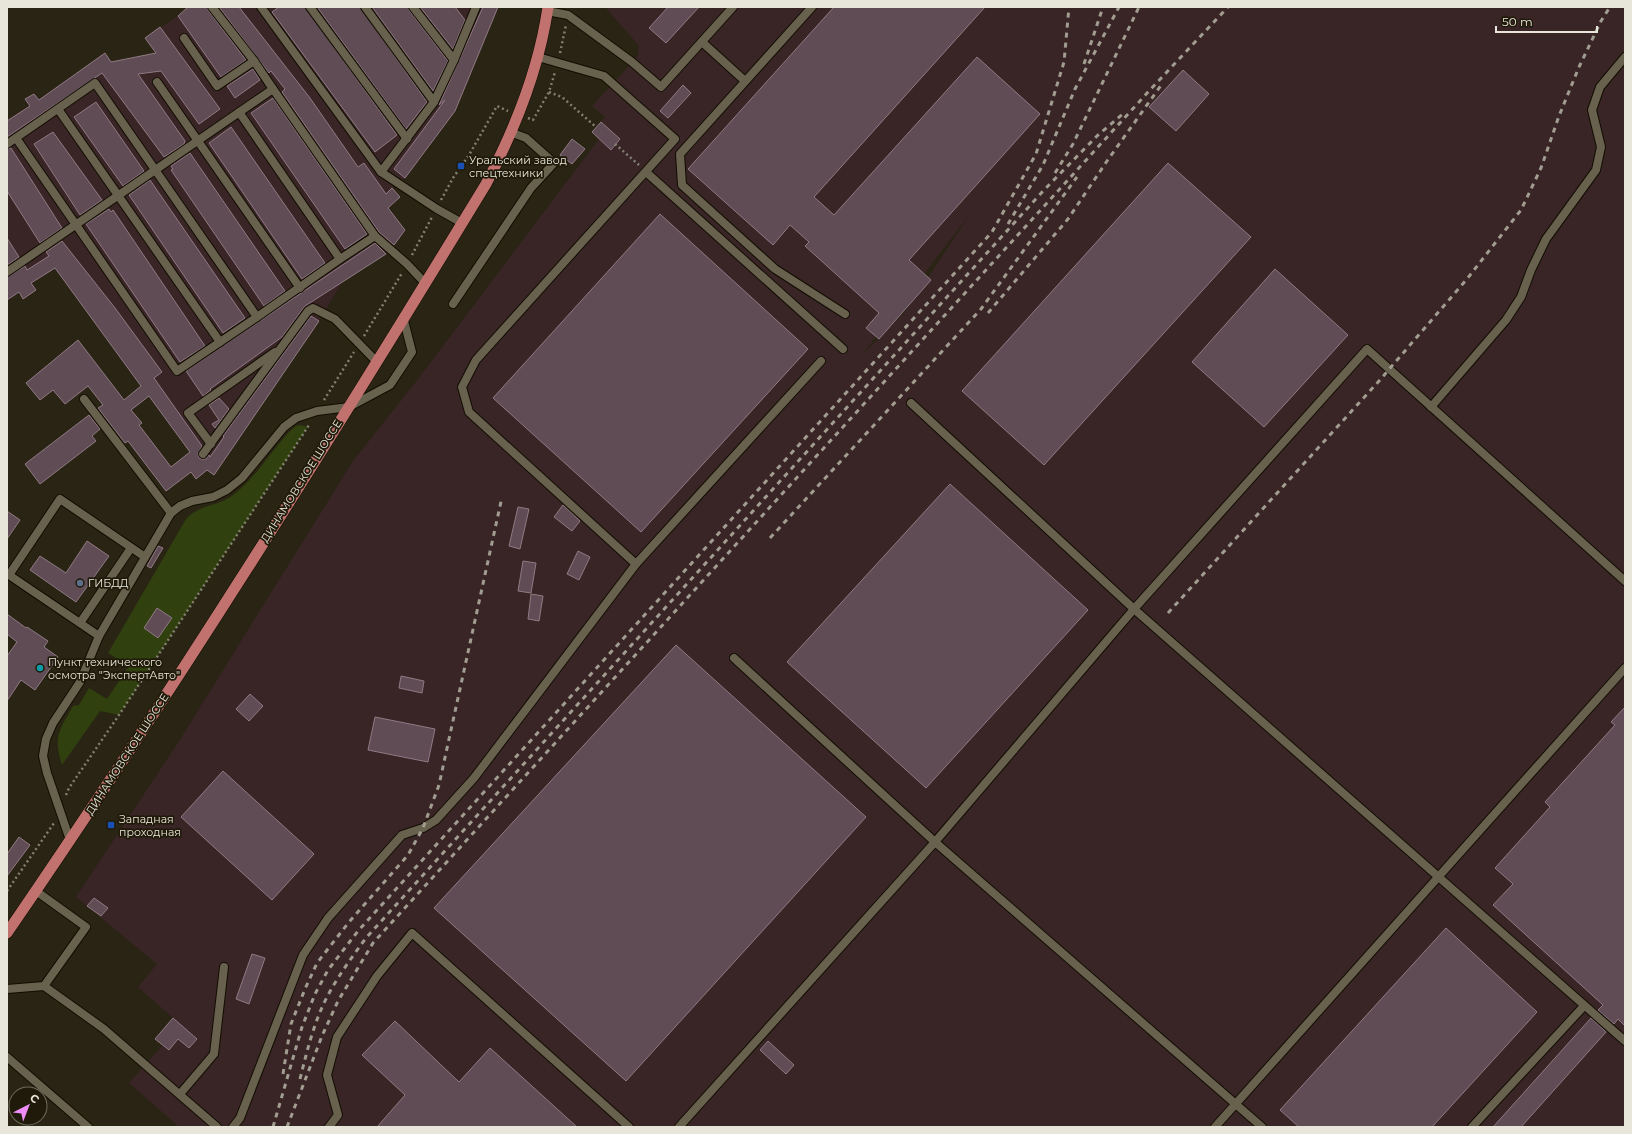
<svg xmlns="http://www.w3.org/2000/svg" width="1632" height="1134" font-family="Montserrat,sans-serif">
<rect width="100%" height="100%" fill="#292413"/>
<g fill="#392526" fill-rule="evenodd">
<path d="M 188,7 L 498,7 L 455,111 L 405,178 L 392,188 L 400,197 L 388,208 L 405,230 L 381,257 L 342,282 L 319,321 L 214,475 L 207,470 L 196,479 L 181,459 L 190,452 L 55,268 L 32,283 L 36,290 L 23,299 L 19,292 L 7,300 L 7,121 L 30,106 L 25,99 L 34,94 L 39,100 L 105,53 L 112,63 L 156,53 L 145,38 L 178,16 Z"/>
<path d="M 605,7 L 1625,7 L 1625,1127 L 179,1127 L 129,1083 L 163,1045 L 155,1039 L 173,1018 L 138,987 L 157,964 L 76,897 L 179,741 L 353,461 L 418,379 L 599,139 L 592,132 L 605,117 L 592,106 L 638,56 L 639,46 ZM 970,214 L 905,312 L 863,354 Z"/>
</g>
<path fill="#31400f" d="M 301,425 L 308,427 L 119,715 L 100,711 L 62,765 C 53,736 59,731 73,706 L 79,705 L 89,688 L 107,699 L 129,666 L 108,653 L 186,519 C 198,505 218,506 232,496 C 256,478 270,452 290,431 L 296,426 Z"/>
<g fill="#604c55" stroke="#907a84" fill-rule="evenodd">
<path d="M 188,7 L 207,7 L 208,10 L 246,60 L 221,77 L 178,16 Z"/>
<path d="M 219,7 L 239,7 L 310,98 L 358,167 L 364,163 L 386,194 L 392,188 L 400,197 L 388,208 L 405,230 L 394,245 L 379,232 L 282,92 L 285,89 L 271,71 L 269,73 Z"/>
<path d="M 279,7 L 305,7 L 397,135 L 375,152 L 272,12 Z"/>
<path d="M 317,7 L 360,7 L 427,102 L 406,129 Z"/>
<path d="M 372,7 L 408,7 L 409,10 L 448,61 L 433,91 Z"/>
<path d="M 420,7 L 455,7 L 465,20 L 453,49 Z"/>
<path d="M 483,7 L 498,7 L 455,111 L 405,178 L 394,169 L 445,100 L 439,105 Z"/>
<path d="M 668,7 L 699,7 L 666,43 L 649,28 Z"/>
<path d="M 834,7 L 985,7 L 814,197 L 834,215 L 977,57 L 1040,114 L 909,260 L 931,280 L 879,339 L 866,328 L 879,313 L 805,246 L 809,242 L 790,225 L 773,245 L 688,169 Z"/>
<path d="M 160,27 L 220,109 L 199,124 L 161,71 L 138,74 L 185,141 L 184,144 L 164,157 L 102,73 L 7,137 L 7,121 L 30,106 L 25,99 L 34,94 L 39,100 L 105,53 L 111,62 L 156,53 L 145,38 Z"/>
<path d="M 253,69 L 260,80 L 235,98 L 227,86 Z"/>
<path d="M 1183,70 L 1209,94 L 1176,131 L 1149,107 Z"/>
<path d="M 683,85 L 691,93 L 668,118 L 660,111 Z"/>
<path d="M 273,98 L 367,234 L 345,249 L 251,113 Z"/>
<path d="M 96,102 L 144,171 L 123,186 L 74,117 Z"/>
<path d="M 601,122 L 620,139 L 611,150 L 592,132 Z"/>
<path d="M 231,127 L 325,263 L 302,279 L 209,143 Z"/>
<path d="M 53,132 L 102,200 L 80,215 L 34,144 Z"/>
<path d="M 572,139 L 585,149 L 572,164 L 560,155 Z"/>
<path d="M 11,148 L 62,228 L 40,243 L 7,191 L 7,149 Z"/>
<path d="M 190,153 L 285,291 L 264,306 L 171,170 L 173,169 L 171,166 Z"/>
<path d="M 1168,163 L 1251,237 L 1044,465 L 962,391 Z"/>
<path d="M 150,180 L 245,318 L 223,333 L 129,195 Z"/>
<path d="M 109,209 L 111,212 L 113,210 L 205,346 L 180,362 L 86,224 Z"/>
<path d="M 660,214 L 808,349 L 641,532 L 493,398 Z"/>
<path d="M 7,238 L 19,257 L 7,265 Z"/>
<path d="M 62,241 L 115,308 L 162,372 L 154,378 L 202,446 L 198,454 L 199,458 L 202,459 L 206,459 L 209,455 L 210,457 L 224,437 L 223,436 L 311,316 L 319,321 L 214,475 L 207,470 L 196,479 L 191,472 L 166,491 L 128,441 L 125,443 L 98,408 L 103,405 L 88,386 L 65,404 L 53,390 L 40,400 L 26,383 L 78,340 L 124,400 L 141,386 L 55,268 L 31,283 L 36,290 L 23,299 L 19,292 L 7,300 L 7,277 L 25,266 L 27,270 L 49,256 L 46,252 ZM 149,396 L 190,452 L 171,467 L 139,425 L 142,423 L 131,410 Z"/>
<path d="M 375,243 L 386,254 L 305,306 L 282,337 L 210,389 L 211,390 L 203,396 L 186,371 Z"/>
<path d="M 1275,269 L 1348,335 L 1264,427 L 1192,362 Z"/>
<path d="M 219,398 L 229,409 L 215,428 L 212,424 L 219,420 L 209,405 Z"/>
<path d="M 89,415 L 100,429 L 92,436 L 96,441 L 40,484 L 25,464 Z"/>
<path d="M 950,484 L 1088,610 L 926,788 L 787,662 Z"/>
<path d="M 563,505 L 580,521 L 572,531 L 554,517 Z"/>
<path d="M 518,507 L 529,509 L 520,549 L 509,546 Z"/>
<path d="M 7,511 L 20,520 L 7,539 Z"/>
<path d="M 87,541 L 109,556 L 76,602 L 30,570 L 40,556 L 66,573 Z"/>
<path d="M 158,546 L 163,548 L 151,568 L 147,566 Z"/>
<path d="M 578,551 L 590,557 L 579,580 L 567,574 Z"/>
<path d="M 523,561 L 536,563 L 531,593 L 518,591 Z"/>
<path d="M 531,594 L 543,596 L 539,621 L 528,619 Z"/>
<path d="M 157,608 L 172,618 L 158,638 L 144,628 Z"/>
<path d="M 7,614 L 26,628 L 27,627 L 48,641 L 44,647 L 58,657 L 35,690 L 21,680 L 7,701 L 7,656 L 17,642 L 7,634 Z"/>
<path d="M 676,645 L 866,817 L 626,1081 L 434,908 Z"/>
<path d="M 401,676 L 424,681 L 422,693 L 399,688 Z"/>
<path d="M 250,694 L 263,706 L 249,721 L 236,709 Z"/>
<path d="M 1625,707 L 1625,1026 L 1618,1019 L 1614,1024 L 1598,1010 L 1603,1005 L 1493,905 L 1513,884 L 1495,868 L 1550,807 L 1545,802 L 1615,725 L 1611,722 Z"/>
<path d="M 375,717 L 435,729 L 428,762 L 368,750 Z"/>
<path d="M 223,771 L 314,854 L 272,900 L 181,817 Z"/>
<path d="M 19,837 L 30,845 L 7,876 L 7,854 Z"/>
<path d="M 94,898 L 108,908 L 101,916 L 87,906 Z"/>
<path d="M 1446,928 L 1537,1012 L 1432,1127 L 1299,1127 L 1280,1110 Z"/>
<path d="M 252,954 L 265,958 L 249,1004 L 236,999 Z"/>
<path d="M 173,1018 L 197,1039 L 189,1048 L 178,1039 L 169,1050 L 155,1039 Z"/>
<path d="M 1591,1018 L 1606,1032 L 1521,1127 L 1493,1127 Z"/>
<path d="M 395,1021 L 459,1082 L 490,1048 L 577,1127 L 377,1127 L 405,1095 L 362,1055 Z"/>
<path d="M 768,1041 L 794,1065 L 786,1074 L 760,1050 Z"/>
</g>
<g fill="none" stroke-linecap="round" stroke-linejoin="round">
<g stroke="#120d01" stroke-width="10">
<g id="service">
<path d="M 212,7 L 254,61 L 273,89"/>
<path d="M 261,7 L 381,172 L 437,209 L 462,223"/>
<path d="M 310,7 L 407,139"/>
<path d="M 365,7 L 434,102"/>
<path d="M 413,7 L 454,60"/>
<path d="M 812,7 L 680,154 L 682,185 L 775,269 L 845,314"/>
<path d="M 547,11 L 568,15 L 632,62 L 661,87 L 733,7"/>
<path d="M 184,38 L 217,86 L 254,61"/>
<path d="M 702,42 L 745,81"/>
<path d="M 538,57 L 604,76 L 675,139 L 476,360 L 462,387 L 469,412 L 636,564"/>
<path d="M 157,82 L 300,288"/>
<path d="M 16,138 L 177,371 L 220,342 L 58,109"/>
<path d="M 7,144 L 95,83 L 257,317 L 340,259 L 239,112"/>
<path d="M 381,172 L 434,102 L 454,60 L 476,7"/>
<path d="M 646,172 L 843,349"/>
<path d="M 340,259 L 375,236"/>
<path d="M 7,272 L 273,89 L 375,236 L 407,264 L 425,283"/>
<path d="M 453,304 L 531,188 L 554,163 L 526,138 L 510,132"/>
<path d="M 220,342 L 257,317"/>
<path d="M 84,399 L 171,513"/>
<path d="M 911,403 L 1134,609 L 1625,1041"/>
<path d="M 1431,407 L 1506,320 L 1521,297 L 1531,270 L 1546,239 L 1596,170 L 1601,147 L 1592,110 L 1600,87 L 1625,57"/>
<path d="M 211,444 L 188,413 L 275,352"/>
<path d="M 203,454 L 308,311 L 313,308 L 335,319 L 376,361"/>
<path d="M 80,623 L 131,548"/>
<path d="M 99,636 L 9,575 L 60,499 L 145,557"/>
<path d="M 734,658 L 935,842 L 1262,1127"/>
<path d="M 70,840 L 47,773 L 43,756 L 46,739 L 53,723 L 80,682 L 99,636 L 171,513 L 180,506 L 192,501 L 213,497 L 227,490 L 242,478 L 284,427 L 296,418 L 317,411 L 349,407 L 390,385 L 412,352 L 403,317"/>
<path d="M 44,986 L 104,1029 L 217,1127"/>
<path d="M 7,989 L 44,986 L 86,927 L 36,891"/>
<path d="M 7,1057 L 88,1127"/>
<path d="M 180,1094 L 214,1054 L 224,967"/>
<path d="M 233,1127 L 240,1118 L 303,955 L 328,918 L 402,835 L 423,828 L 436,820 L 474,778 L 636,564 L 821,361"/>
<path d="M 329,1127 L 338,1115 L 327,1075 L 337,1037 L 377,976 L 412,933 L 629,1127"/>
<path d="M 679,1127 L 935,842 L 1134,609 L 1367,349 L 1625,581"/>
<path d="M 1215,1127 L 1625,668"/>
<path d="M 1472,1127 L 1584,1006"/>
</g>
</g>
<g stroke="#120d01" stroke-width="12">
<path id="primary" d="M 7,933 C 175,688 332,437 486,184 C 515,129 539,69 548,7"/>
</g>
<g stroke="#848072" stroke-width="2.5" stroke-dasharray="2 3" stroke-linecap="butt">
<path d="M 560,53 L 566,25"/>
<path d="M 549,92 L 562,97 L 596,127"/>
<path d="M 528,118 L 533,120 L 549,92 L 555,72"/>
<path d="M 615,144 L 639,165"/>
<path d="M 441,200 L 453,178 L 469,155 L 497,106 L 508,111"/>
<path d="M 412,255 L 432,217"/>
<path d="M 364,336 L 402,273"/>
<path d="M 324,400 L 354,352"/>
<path d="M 66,795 L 69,788 L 119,715 L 309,425"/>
<path d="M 7,891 L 54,823"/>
</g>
<use href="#service" stroke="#67614e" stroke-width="8"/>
<use href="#primary" stroke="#c1726e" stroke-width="11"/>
<g stroke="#a19d90" stroke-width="3" stroke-dasharray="5 5" stroke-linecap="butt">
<path d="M 1084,64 L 1103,7"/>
<path d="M 1055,173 L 1073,144 L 1139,7"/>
<path d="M 1008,224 L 1043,165 L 1075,89 L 1119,7"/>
<path d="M 988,313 L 1068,219 L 1107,161 L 1162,84"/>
<path d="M 770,538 L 981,309 L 1077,177"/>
<path d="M 1168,613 L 1379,381 L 1467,279 L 1521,210 L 1541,168 L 1559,116 L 1579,67 L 1601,21 L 1610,7"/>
<path d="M 283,1074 L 291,1024 L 305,989 L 317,963 L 349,922 L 408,855 L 423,828 L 439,785 L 444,762 L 502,497"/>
<path d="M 300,1079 C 307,1051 314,1022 327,997 C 338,976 352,957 366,938 L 1044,190 L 1098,135 L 1124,113"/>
<path d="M 273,1127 L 302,1027 L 315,994 L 328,970 L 358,931 L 992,232 L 1036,154 L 1064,62 L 1069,7"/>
<path d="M 287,1127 L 322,1036 L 338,1001 L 373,943 L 1149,91 L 1228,7"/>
</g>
</g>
<g fill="#1a4fb4" stroke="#1f1a09" stroke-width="1.5">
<rect x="457" y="162" width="8" height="8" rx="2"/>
<rect x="107" y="821" width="8" height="8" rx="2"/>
</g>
<circle fill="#5c6f8a" stroke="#1f1a09" stroke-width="1.5" cx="80" cy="583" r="4"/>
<circle fill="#0f9aa8" stroke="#1f1a09" stroke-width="1.5" cx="40" cy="668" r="4"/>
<g text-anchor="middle" stroke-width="3.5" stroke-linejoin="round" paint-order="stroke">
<g font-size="11" fill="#e8e5da" stroke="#1f1a09" text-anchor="start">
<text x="469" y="164">Уральский завод<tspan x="469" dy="13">спецтехники</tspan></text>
<text x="88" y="587">ГИБДД</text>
<text x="48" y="666">Пункт технического<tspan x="48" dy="13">осмотра "ЭкспертАвто"</tspan></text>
<text x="119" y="823">Западная<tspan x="119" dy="13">проходная</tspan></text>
</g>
<g font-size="11" fill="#e8e5da" stroke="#1f1a09">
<text transform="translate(301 481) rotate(-58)" y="4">ДИНАМОВСКОЕ ШОССЕ</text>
<text transform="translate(127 754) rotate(-57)" y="4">ДИНАМОВСКОЕ ШОССЕ</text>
</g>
</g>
<rect width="1632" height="1134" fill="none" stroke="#e8e5da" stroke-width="16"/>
<g transform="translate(28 1106) rotate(42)"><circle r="19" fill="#1f1a09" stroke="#6f6b5d"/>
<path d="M0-3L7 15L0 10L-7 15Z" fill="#ee8cf8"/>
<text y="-6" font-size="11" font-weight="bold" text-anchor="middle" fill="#e8e5da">С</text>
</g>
<path d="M1496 26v6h101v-6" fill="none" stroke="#e8e5da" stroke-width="2"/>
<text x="1502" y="26" font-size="12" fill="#e8e5da" stroke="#1f1a09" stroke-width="3" paint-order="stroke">50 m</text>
</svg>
